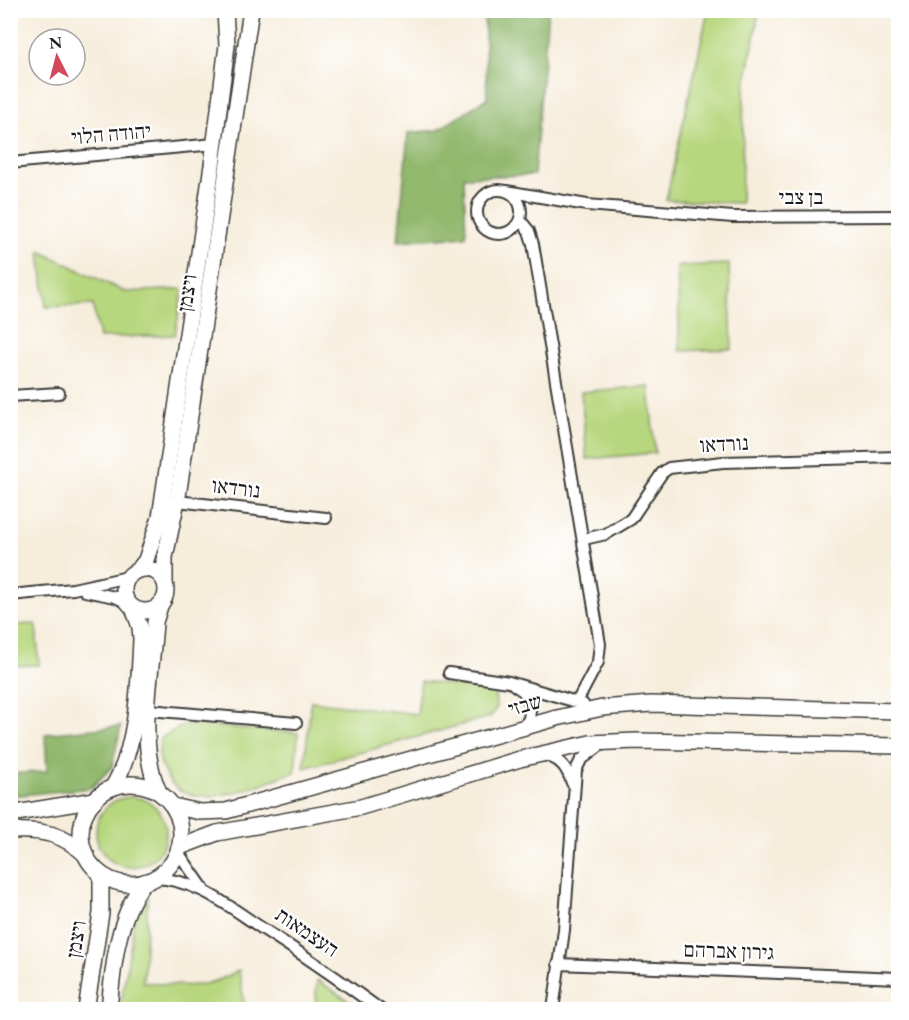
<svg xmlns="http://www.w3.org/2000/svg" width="909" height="1020" font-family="'EB Garamond','Frank Ruhl Libre',serif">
<rect width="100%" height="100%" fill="#fff"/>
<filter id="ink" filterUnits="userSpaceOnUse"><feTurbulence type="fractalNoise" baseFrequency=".0167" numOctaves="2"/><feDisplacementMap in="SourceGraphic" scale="12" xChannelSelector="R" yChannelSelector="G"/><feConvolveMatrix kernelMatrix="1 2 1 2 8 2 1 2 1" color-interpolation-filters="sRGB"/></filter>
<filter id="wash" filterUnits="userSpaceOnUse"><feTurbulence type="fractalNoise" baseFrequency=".008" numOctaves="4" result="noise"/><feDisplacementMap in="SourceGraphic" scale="24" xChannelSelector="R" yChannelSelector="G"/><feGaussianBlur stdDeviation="1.35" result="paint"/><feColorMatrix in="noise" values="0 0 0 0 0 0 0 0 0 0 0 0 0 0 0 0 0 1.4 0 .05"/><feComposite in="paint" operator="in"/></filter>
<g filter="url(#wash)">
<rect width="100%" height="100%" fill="#f6eddb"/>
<g fill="#b7d77e" stroke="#6a7a4d" stroke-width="1.5">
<path d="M 708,11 L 759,11 L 744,94 L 741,203 L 666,200 Z"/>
<path d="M 40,251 L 125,292 L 183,289 L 175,335 L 99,338 L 93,305 L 46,307 Z"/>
<path d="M 729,264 L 732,349 L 680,351 L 677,266 Z"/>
<path d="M 649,386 L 655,453 L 587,459 L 581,392 Z"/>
<path d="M 36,624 L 39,665 L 11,666 L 11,625 Z"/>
<path d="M 421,681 L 495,690 L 496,709 L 490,717 L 304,768 L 311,701 L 417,714 Z"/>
<path d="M 185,724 L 298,733 L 295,772 C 260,783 191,818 167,777 C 159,763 157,753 161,738 Z"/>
<circle cx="131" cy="832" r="35"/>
<path d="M 148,896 L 143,982 C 180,986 206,991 239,970 L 245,1009 L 120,1009 L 136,911 Z"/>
<path d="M 317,980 L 361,1009 L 315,1009 Z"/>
</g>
<g fill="#91b86d" stroke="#566a44" stroke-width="1.5">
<path d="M 484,11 L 548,11 L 534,175 L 464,177 L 466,236 L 398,241 L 408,133 L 438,130 L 487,98 Z"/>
<path d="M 121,726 L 112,767 L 91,788 L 11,796 L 11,774 L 47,771 L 45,734 Z"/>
</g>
</g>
<g filter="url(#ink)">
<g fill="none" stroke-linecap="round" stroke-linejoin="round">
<g stroke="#3d3b39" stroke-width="14">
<g id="street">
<path d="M 10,163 L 215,144"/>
<circle cx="499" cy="212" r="22"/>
<path d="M 506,191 L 587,205 L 733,217 L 898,216"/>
<path d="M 520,220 L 529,231 L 533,244 L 600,644 L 598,662 L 577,702"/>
<path d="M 10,396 L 59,393"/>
<path d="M 177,501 L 326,518"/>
<path d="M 584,539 L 606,534 L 631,519 L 662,473 L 669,468 L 723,462 L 898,457"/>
<path d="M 85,591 L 115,597 L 128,603"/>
<path d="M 10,595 L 73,589 L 128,577"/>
<path d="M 449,673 L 509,682 L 583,704"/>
<path d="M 514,685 L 523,691 L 531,704 L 529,719 L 523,727"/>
<path d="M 149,710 L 296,723"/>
<path d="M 542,755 C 559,757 567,767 572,783"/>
<path d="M 178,852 L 203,888"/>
<path d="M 154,878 C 195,879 227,905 260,927 C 301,953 341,981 381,1010"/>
<path d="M 558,964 L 898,978"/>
<path d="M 553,1010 L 564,930 L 576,770 L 581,760 L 602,744"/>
</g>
</g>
<g stroke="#3d3b39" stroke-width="18">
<g id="secondary">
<circle cx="145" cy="590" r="21"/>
<path d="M 139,569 L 146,560 L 160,517 L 212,165 L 227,45 L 225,10"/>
<path d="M 165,581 L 165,557 L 178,496 L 251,10"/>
<circle cx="131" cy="834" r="50"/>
<path d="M 112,788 C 137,750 139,684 141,639 L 140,627 L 133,608"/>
<path d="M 159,792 C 136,742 152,676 155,622 L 160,606"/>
<path d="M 173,806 L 200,812 L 226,811 L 557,718 L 602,708 L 651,704 L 898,711"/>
<path d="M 10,814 L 95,800"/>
<path d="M 10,831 C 42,829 64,834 87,856"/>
<path d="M 180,847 L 217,833 L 361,807 L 520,759 L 590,743 L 636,741 L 898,746"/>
<path d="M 86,1010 L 101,913 L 101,874"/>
<path d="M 109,1010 C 113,966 117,918 144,882"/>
</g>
</g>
<use href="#street" stroke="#fff" stroke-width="10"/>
<use href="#secondary" stroke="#fff" stroke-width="15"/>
</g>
</g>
<g text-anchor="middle" stroke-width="4.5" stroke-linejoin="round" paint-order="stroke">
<g font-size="21" fill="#1c1c1c" stroke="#fff">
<text transform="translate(111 134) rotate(-5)" y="7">יהודה הלוי</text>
<text x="801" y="204">בן צבי</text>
<text transform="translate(187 293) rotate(-82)" y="7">ויצמן</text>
<text transform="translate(724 444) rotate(-3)" y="7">נורדאו</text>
<text transform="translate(236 488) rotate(7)" y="7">נורדאו</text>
<text transform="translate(525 705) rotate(-16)" y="7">שבזי</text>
<text transform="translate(307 932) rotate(34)" y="7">העצמאות</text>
<text transform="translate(76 939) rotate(-81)" y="7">ויצמן</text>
<text transform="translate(729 951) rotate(2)" y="7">גירון אברהם</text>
</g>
</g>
<rect width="909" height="1020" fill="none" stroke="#fff" stroke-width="36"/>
<g transform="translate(57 57) rotate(354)"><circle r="28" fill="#ffffff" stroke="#a4a4a4" stroke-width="1.5"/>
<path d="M0-4.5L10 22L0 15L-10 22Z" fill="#d1495b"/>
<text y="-9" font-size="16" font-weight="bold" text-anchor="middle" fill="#1c1c1c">N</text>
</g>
</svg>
